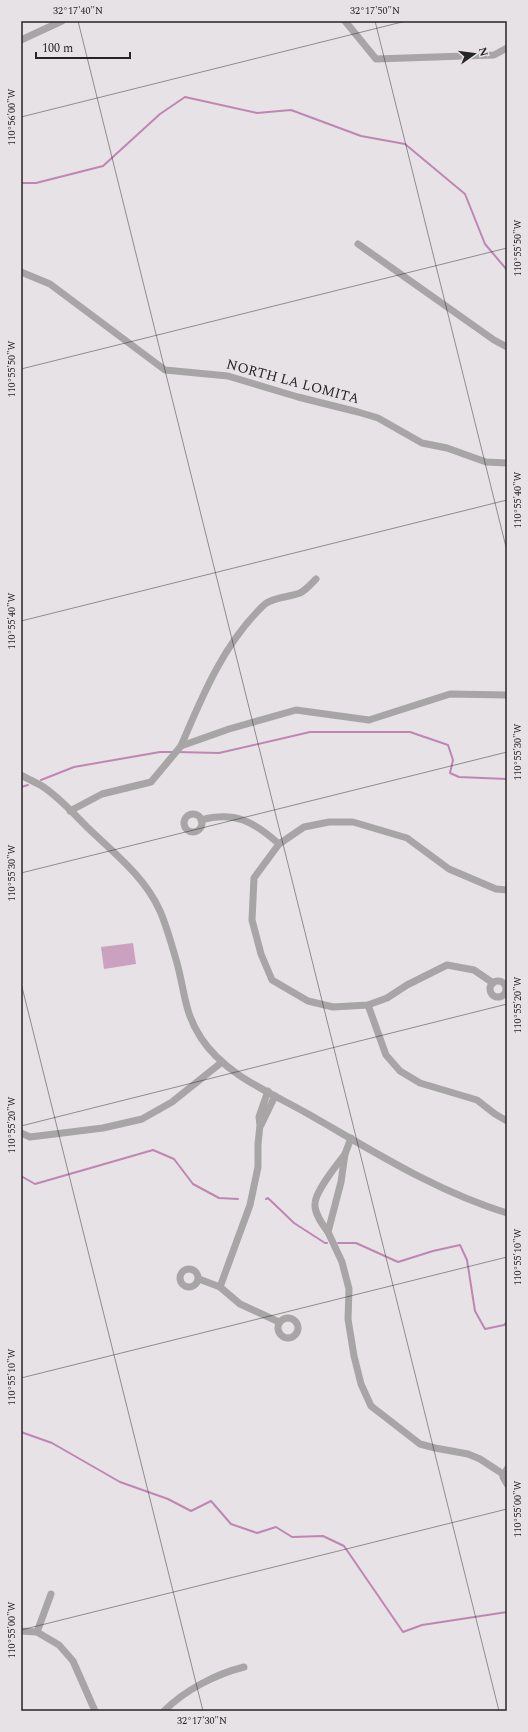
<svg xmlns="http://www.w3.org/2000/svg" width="528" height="1732" font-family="Spectral,serif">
<rect width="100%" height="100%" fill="#e6e2e5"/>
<path fill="#caa2c0" d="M 133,943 L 136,964 L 104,969 L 101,947 Z"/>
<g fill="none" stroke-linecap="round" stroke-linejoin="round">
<g stroke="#c086b3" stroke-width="2">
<path d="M 21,183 L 36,183 L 103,166 L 160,114 L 185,97 L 257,113 L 291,110 L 361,136 L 405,144 L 465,194 L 485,244 L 507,270"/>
<path d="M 177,752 L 219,753 L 310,732 L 410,732 L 448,745 L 453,760 L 450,773 L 459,777 L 507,779"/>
<path d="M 41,780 L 74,767 L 160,752 L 173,752"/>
<path d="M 21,787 L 28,785"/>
<path d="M 21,1176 L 35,1184 L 153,1150 L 174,1159 L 193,1184 L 219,1198 L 238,1199"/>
<path d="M 266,1199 L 268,1198 L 294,1223 L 325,1243 L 327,1243"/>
<path d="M 338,1243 L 356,1243 L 398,1262 L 433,1251 L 460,1245 L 467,1260 L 475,1311 L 485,1329 L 504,1325 L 507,1322"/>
<path d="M 21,1432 L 52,1443 L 120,1482 L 168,1499 L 191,1511 L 211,1501 L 231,1524 L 257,1533 L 276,1527 L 292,1537 L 323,1536 L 344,1546 L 403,1632 L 422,1625 L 507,1612"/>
</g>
<g stroke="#a7a5a6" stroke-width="7">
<path d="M 345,21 L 376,59 L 494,55 L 507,48"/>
<path d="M 21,40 L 62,21"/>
<path d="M 358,244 L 494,340 L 507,347"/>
<path d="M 21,272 L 50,284 L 165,370 L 228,376 L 298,397 L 358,412 L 378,418 L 422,443 L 447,448 L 486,462 L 507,463"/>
<path d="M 181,746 C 202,696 225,641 265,604 C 274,597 290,597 300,593 C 306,590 312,583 316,579"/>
<path d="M 21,775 C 28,779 35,782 42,786 C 59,797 74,814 88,828 C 114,853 145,877 160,911 C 167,927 172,946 177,963 C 185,992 184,1012 201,1038 C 226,1076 272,1093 310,1115 C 373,1151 437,1192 507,1213"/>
<path d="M 70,811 L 102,794 L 151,782 L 181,746 L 229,729 L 296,710 L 369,720 L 450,694 L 507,695"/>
<circle cx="193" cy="823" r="9"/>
<path d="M 201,820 C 235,811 253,821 279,844"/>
<circle cx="498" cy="989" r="8"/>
<path d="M 493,983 L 474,970 L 447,965 L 407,985 L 387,998 L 368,1005 L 333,1007 L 308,1001 L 272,980 L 261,954 L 252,920 L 254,878 L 279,844 L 304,827 L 329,822 L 353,822 L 407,838 L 449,869 L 496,889 L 507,890"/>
<path d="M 368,1005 L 386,1055 L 400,1071 L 420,1083 L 477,1100 L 495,1114 L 507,1121"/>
<path d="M 261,1125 L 275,1096"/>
<path d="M 21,1133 L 30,1137 L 103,1128 L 142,1119 L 172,1102 L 222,1062"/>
<path d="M 345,1154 L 341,1182 L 328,1232 C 322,1224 314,1213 315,1203 C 316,1190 337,1165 345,1154 Z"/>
<path d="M 345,1154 L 351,1138"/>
<path d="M 328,1232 L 342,1262 L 349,1289 L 348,1319 L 354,1356 L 361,1384 L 371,1406 L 420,1444 L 435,1448 L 468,1454 L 480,1459 L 503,1474"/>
<circle cx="189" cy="1278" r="9"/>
<path d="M 199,1279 L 220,1287 L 240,1304 L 279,1322"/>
<path d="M 220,1287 L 250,1205 L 258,1167 L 258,1144 L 260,1125 L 259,1117 L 268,1091"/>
<circle cx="288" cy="1328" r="10"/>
<path d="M 507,1469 L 503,1477 L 507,1484"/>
<path d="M 21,1631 L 37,1632 L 59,1645 L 73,1661 L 95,1711"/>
<path d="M 37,1632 L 51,1594"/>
<path d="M 164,1711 C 185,1690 216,1674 244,1667"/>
</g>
</g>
<path fill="none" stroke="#262526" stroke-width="1" stroke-opacity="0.45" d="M 78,21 L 499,1711M 375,21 L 507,551M 21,117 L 406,21M 21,369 L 507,248M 21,621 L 507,500M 21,873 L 507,752M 21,983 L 203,1711M 21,1126 L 507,1004M 21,1378 L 507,1257M 21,1630 L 507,1509"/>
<g text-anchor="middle" stroke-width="3" stroke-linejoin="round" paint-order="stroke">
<g font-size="14" fill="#262526" stroke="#e6e2e5">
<text transform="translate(293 381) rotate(15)" y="5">NORTH LA LOMITA</text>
</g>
</g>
<rect width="528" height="1732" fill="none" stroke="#e6e2e5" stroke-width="44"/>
<g transform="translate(474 54) rotate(76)" stroke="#e6e2e5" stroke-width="3" paint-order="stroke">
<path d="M0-3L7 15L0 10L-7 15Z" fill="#262526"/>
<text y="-6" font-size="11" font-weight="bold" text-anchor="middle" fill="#262526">N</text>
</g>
<path d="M36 52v6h94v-6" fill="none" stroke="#262526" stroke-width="2"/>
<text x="42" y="52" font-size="12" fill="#262526" stroke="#e6e2e5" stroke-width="3" paint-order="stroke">100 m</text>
<rect x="22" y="22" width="484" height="1688" fill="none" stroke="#262526" stroke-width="1.5"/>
<g font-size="10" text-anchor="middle" fill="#262526">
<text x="78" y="14">32°17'40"N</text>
<text x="375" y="14">32°17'50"N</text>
<text transform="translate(11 117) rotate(-90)" y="4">110°56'00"W</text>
<text transform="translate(517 248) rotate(-90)" y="4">110°55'50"W</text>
<text transform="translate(11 369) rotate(-90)" y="4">110°55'50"W</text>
<text transform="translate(517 500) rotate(-90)" y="4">110°55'40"W</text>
<text transform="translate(11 621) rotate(-90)" y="4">110°55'40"W</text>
<text transform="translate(517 752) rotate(-90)" y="4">110°55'30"W</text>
<text transform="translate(11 873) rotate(-90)" y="4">110°55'30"W</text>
<text transform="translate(517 1005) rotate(-90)" y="4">110°55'20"W</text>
<text transform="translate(11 1125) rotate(-90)" y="4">110°55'20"W</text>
<text transform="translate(517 1257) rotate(-90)" y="4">110°55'10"W</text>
<text transform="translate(11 1377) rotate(-90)" y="4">110°55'10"W</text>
<text transform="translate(517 1509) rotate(-90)" y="4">110°55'00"W</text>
<text transform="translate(11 1630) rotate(-90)" y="4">110°55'00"W</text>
<text x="202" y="1724">32°17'30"N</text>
</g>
</svg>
